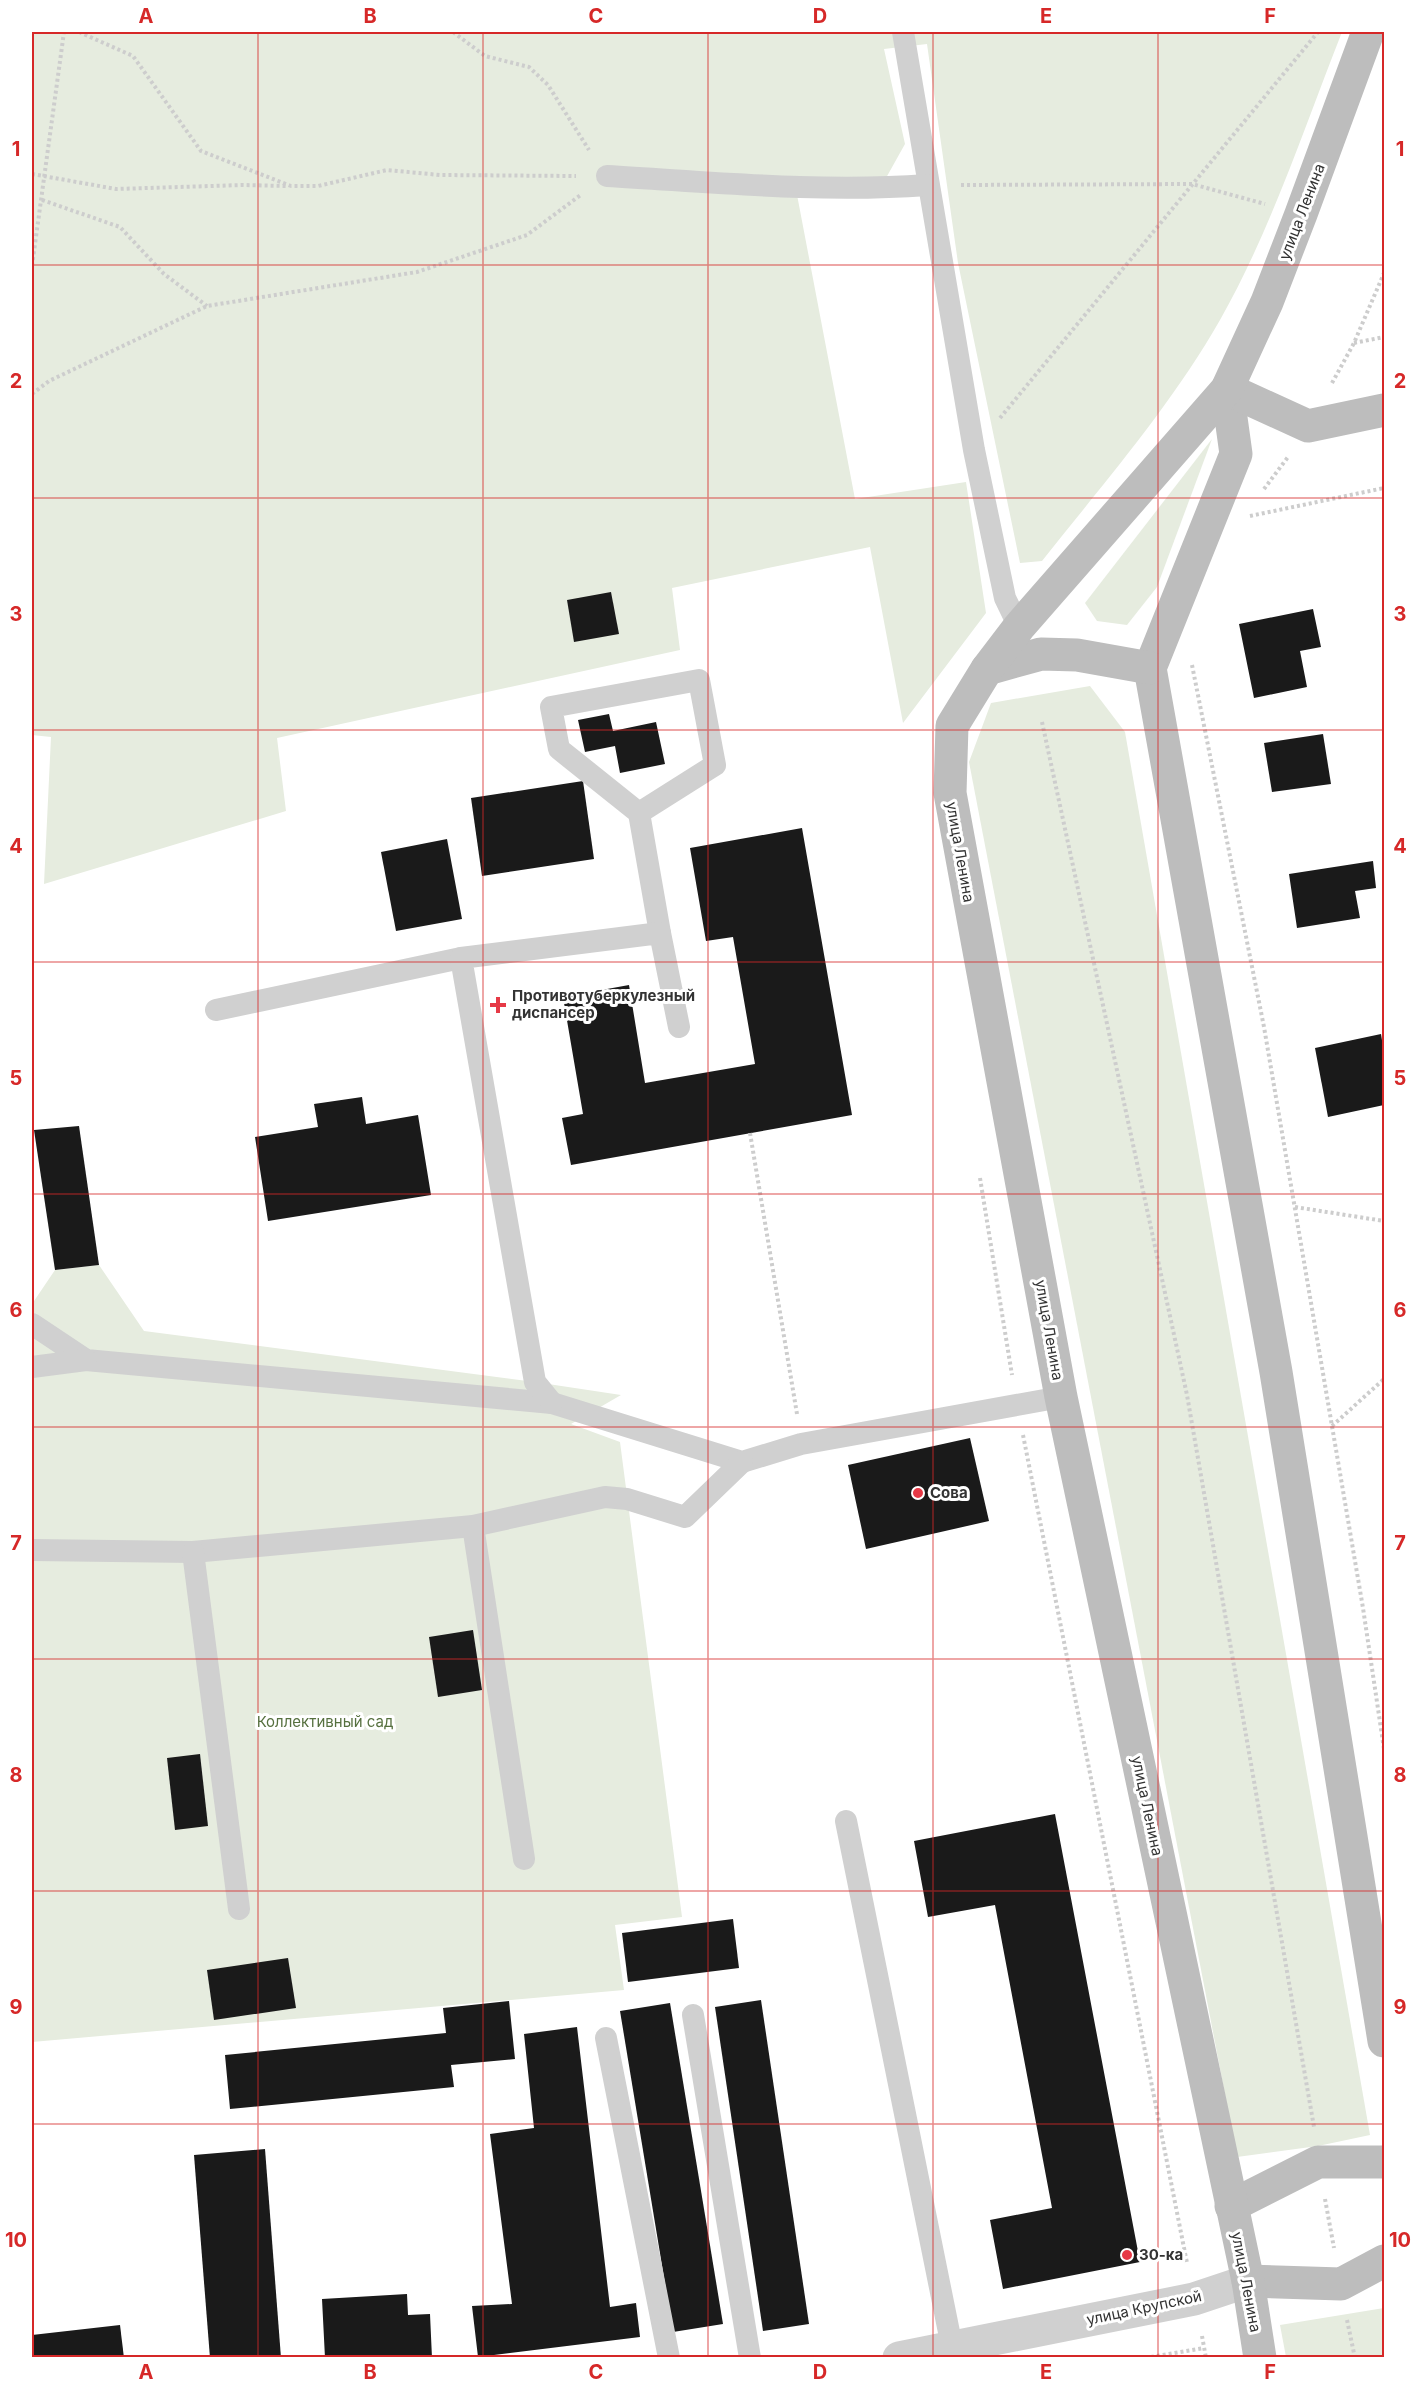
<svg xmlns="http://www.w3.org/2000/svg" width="1416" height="2389" font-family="Inter,sans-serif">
<rect width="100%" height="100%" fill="#fff"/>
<g fill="#e6ecdf">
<path d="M 32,32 L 1342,32 C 1304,128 1271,230 1220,320 C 1171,406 1103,484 1042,561 L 1020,563 L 958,263 L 927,44 L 884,49 L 905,144 L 886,178 L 794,179 L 855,499 L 966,482 L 986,613 L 903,723 L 870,547 L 672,588 L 680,650 L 277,738 L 286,811 L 44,884 L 51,737 L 32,735 Z"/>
<path d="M 1212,439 L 1157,587 L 1127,625 L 1097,621 L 1085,603 Z"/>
<path d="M 1090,686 L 1125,732 L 1370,2135 L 1318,2146 L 1237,2157 L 969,762 L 991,703 Z"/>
<path d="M 99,1265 L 144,1331 L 535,1382 L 621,1395 L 571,1424 L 620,1442 L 682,1917 L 615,1925 L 624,1990 L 32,2042 L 32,1304 L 55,1270 Z"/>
<path d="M 1384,2308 L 1384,2357 L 1286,2357 L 1280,2325 Z"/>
</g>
<g fill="#1a1a1a">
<path d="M 611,592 L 619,634 L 574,642 L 567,600 Z"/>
<path d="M 1313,609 L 1321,647 L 1300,651 L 1307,687 L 1254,698 L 1239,624 Z"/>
<path d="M 609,714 L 613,731 L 656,722 L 665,764 L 620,773 L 615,746 L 585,752 L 578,720 Z"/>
<path d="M 1323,734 L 1331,784 L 1272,792 L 1264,743 Z"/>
<path d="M 583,781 L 594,859 L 482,876 L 471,798 Z"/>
<path d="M 802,828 L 852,1115 L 571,1165 L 562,1118 L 583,1114 L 563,997 L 629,985 L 645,1083 L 755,1064 L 733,937 L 706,941 L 690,848 Z"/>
<path d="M 447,839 L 462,919 L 396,931 L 381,852 Z"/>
<path d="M 1373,861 L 1376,888 L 1355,891 L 1360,918 L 1297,928 L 1289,874 Z"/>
<path d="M 1381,1034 L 1384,1053 L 1384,1105 L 1328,1117 L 1315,1048 Z"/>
<path d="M 362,1097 L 366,1124 L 418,1115 L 431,1195 L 268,1221 L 255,1137 L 318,1127 L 314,1104 Z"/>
<path d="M 79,1126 L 99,1265 L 55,1270 L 34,1130 Z"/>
<path d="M 970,1438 L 989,1521 L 866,1549 L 848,1465 Z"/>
<path d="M 473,1630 L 482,1690 L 438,1697 L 429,1637 Z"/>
<path d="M 200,1754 L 208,1826 L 175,1830 L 167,1758 Z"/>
<path d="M 1055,1814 L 1140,2262 L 1003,2289 L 990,2220 L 1052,2208 L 995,1905 L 928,1917 L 914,1841 Z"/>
<path d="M 733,1919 L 739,1968 L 628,1982 L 622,1933 Z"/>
<path d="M 288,1958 L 296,2008 L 214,2020 L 207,1970 Z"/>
<path d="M 761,2000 L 809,2324 L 763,2331 L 715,2007 Z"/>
<path d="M 509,2001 L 515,2059 L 451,2065 L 454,2087 L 230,2109 L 225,2055 L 446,2033 L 443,2008 Z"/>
<path d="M 670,2003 L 723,2324 L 673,2332 L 620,2011 Z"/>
<path d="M 577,2027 L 610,2307 L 636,2303 L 640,2337 L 478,2357 L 472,2306 L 512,2304 L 490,2134 L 534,2128 L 524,2034 Z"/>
<path d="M 265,2149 L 281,2358 L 210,2358 L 194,2155 Z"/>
<path d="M 407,2294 L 408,2315 L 430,2314 L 432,2358 L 325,2358 L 322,2299 Z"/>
<path d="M 120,2325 L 124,2358 L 32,2358 L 32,2335 Z"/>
</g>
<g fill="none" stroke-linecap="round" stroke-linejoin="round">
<g stroke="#cdcdcd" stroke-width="4" stroke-dasharray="3 3" stroke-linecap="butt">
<path d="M 79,32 L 133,56 L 201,151 L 291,186 L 318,186 L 387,170 L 440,175 L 576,176"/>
<path d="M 453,32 L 485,56 L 529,67 L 548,85 L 589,150"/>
<path d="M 32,174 L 116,189 L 243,185 L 287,186"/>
<path d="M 961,185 L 1192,184 L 1265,204"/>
<path d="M 42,200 L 120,227 L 164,274 L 207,306"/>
<path d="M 32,266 L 64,32"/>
<path d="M 1354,343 L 1384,337"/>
<path d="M 1332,383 L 1354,343 L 1384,273"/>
<path d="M 32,394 L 49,381 L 207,306 L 417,272 L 527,235 L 582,194"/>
<path d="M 1000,418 L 1318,32"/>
<path d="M 1264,489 L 1288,457"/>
<path d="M 1250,516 L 1384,488"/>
<path d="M 1192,665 L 1264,1027 L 1363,1608 L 1384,1749"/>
<path d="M 1042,722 L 1187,1395 L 1314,2127"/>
<path d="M 750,1133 L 797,1414"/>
<path d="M 980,1178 L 1012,1375"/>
<path d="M 1295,1207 L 1384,1221"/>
<path d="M 1332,1426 L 1384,1379"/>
<path d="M 1023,1435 L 1187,2263"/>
<path d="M 1325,2199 L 1334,2248"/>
<path d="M 1347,2320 L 1355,2358"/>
<path d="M 1202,2336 L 1206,2358"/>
<path d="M 1145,2358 L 1204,2348"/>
</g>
<g stroke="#d0d0d0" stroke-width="22">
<path d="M 903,32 L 974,450 L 1005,598 L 1019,627"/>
<path d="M 607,176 C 713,182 821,193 927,185"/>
<path d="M 639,813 L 715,765 L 699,680 L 551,707 L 559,749 L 639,813 L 660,933"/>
<path d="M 216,1010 L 461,958"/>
<path d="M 32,1324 L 86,1360 L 552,1403 L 742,1462 L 801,1444 L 1061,1397"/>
<path d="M 32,1367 L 86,1360"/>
<path d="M 552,1403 L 535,1382 L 461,958 L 660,933 L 679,1027"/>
<path d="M 473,1526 L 524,1859"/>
<path d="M 32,1550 L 193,1552 L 473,1526 L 605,1497 L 627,1499 L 685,1517 L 742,1462"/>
<path d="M 193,1552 L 239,1909"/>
<path d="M 846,1821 L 952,2347"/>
<path d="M 693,2015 L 750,2358"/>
<path d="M 606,2038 L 669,2358"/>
</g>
<path stroke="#d0d0d0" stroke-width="33" d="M 899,2358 L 1194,2299 L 1248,2281"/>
<g stroke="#bdbdbd" stroke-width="33">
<path d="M 1227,389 L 1236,454 L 1150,668 L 1276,1372 L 1384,2041"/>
<path d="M 1227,389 L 1308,426 L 1384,410"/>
<path d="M 987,669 L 1041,654 L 1077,655 L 1150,668"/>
<path d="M 1231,2206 L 1318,2162 L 1384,2162"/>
<path d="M 1248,2281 L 1341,2284 L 1384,2261"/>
<path d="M 1260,2358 L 1248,2281 L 1061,1397 L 950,793 L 952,726 L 987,669 L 1019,627 L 1227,389 L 1267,302 L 1301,214 L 1368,32"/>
</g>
</g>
<path fill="none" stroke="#d62828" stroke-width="1.5" stroke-opacity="0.55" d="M 258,32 L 258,2358M 483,32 L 483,2358M 708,32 L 708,2358M 933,32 L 933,2358M 1158,32 L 1158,2358M 32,265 L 1384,265M 32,498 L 1384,498M 32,730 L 1384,730M 32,962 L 1384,962M 32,1194 L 1384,1194M 32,1427 L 1384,1427M 32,1659 L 1384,1659M 32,1891 L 1384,1891M 32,2124 L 1384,2124"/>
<g fill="#e63946" stroke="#fff" stroke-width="2">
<path d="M495 996h6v6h6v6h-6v6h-6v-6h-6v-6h6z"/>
<circle cx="918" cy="1493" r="6"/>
<circle cx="1127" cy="2255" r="6"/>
</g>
<g text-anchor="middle" stroke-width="6" stroke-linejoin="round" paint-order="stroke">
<g font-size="15" fill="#333" stroke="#fff">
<text transform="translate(1302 212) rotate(-69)" y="5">улица Ленина</text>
<text transform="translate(960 852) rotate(80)" y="5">улица Ленина</text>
<text transform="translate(1049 1330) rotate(80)" y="5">улица Ленина</text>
<text transform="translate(1147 1806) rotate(78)" y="5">улица Ленина</text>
<text transform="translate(1246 2282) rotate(79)" y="5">улица Ленина</text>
<text transform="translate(1144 2308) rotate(-12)" y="5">улица Крупской</text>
</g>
<g font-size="15" font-weight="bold" fill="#333" stroke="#fff" text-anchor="start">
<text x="512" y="1001">Противотуберкулезный<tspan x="512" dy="17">диспансер</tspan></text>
<text x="930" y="1498">Сова</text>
<text x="1139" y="2260">30-ка</text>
</g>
<g font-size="15" fill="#56703f" stroke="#fff">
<text x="325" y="1727">Коллективный сад</text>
</g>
</g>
<rect width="1416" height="2389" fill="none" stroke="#ffffff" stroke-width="66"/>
<rect x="33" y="33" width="1350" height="2323" fill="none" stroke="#d62828" stroke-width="2"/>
<g font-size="20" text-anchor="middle" font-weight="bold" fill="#d62828">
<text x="146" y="23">A</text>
<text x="370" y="23">B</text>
<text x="596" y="23">C</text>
<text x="820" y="23">D</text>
<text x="1046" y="23">E</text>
<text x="1270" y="23">F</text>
<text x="16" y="156">1</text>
<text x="1400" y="156">1</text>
<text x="16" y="388">2</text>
<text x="1400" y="388">2</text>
<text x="16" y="621">3</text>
<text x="1400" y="621">3</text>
<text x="16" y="853">4</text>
<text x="1400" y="853">4</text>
<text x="16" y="1085">5</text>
<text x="1400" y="1085">5</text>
<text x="16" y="1317">6</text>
<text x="1400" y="1317">6</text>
<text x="16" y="1550">7</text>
<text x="1400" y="1550">7</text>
<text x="16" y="1782">8</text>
<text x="1400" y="1782">8</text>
<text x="16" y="2014">9</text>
<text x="1400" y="2014">9</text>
<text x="16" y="2247">10</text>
<text x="1400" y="2247">10</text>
<text x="146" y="2379">A</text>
<text x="370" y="2379">B</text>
<text x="596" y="2379">C</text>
<text x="820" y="2379">D</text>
<text x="1046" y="2379">E</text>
<text x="1270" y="2379">F</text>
</g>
</svg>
